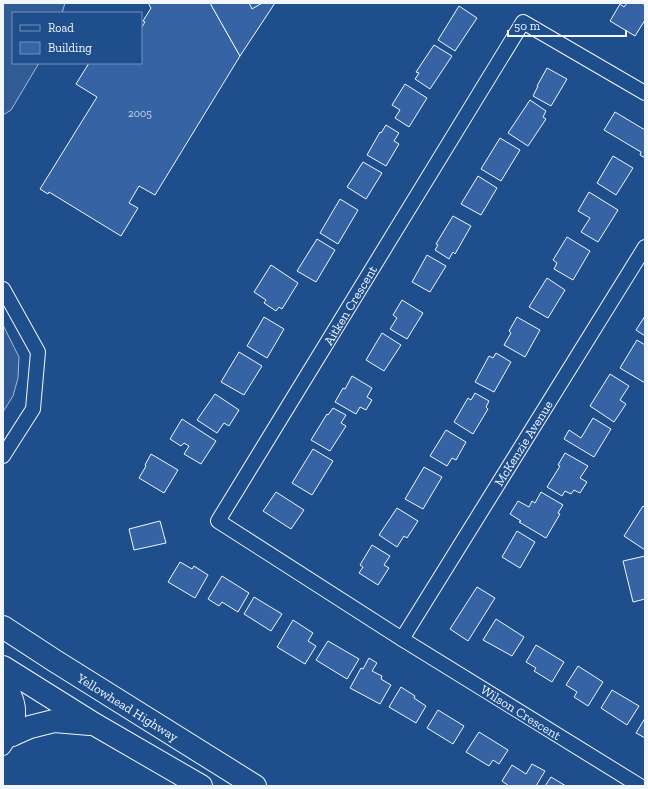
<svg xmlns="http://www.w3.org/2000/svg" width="648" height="789" font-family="'Zilla Slab',serif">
<rect width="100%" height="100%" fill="#1f4e8c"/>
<g fill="#305b95" stroke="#a8bbd7">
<path d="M 3,3 L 65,3 L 62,13 L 13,13 L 13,63 L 39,63 L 11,110 L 3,115 Z"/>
<path d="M 3,325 L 19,357 L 18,378 L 13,396 L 3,412 Z"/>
</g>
<g fill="#3563a3" stroke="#f2f6ff">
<path d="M 148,3 L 210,3 L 240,56 L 155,195 L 139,186 L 129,203 L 138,208 L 121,236 L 49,192 L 48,194 L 40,189 L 97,97 L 76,84 L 89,63 L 141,63 L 141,28 L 145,22 L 143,21 L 151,8 Z"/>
<path d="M 210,3 L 275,3 L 240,56 Z"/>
<path d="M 249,3 L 262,3 L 252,9 Z"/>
<path d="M 627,3 L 642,3 L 645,5 L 645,20 L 635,36 L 610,21 L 620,4 L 624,7 Z"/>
<path d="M 459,6 L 477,18 L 455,51 L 438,40 Z"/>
<path d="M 434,45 L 452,56 L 430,89 L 415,79 L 419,73 L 416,72 Z"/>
<path d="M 547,68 L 567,79 L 551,106 L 533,96 L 538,86 L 537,86 Z"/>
<path d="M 405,84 L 427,98 L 409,127 L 395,118 L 400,110 L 392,105 Z"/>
<path d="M 530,100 L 546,111 L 543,117 L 546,119 L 528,146 L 508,133 Z"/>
<path d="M 615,112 L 645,130 L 645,158 L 640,155 L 641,152 L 604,130 Z"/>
<path d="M 386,125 L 399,133 L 394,141 L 399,144 L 386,166 L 367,155 L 380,132 L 381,133 Z"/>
<path d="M 500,138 L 520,150 L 501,181 L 481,169 Z"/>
<path d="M 613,156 L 633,168 L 616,195 L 597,183 Z"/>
<path d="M 363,162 L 382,173 L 366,199 L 347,187 Z"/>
<path d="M 478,176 L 497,188 L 481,215 L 461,204 Z"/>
<path d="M 589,192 L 618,210 L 598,242 L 581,232 L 590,218 L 578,211 Z"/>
<path d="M 340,199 L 358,210 L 338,244 L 320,233 Z"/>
<path d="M 453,216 L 471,226 L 455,254 L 453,252 L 449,259 L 435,250 L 438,245 L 436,244 Z"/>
<path d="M 567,237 L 590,251 L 573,280 L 554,269 L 557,263 L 553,260 Z"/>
<path d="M 317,239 L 335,250 L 316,282 L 297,271 Z"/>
<path d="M 427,255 L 446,266 L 430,292 L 412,282 Z"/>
<path d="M 271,265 L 298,283 L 282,309 L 279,307 L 276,311 L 264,303 L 266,300 L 254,292 Z"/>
<path d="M 547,278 L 565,290 L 548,318 L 529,307 Z"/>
<path d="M 402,300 L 423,313 L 407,339 L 390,329 L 397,318 L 393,315 Z"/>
<path d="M 645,316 L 645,336 L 636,330 Z"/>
<path d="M 264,317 L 284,329 L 267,358 L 247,346 Z"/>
<path d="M 517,317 L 540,330 L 525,357 L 504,345 L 511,333 L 509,331 Z"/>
<path d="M 382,333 L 401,345 L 384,371 L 366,360 Z"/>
<path d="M 637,340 L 645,345 L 645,383 L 620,368 Z"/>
<path d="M 239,352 L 262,366 L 244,395 L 221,382 Z"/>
<path d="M 496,353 L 511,362 L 494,392 L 475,382 L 489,356 L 493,358 Z"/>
<path d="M 610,374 L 629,386 L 620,400 L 626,404 L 614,422 L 590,406 Z"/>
<path d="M 352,376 L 372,388 L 367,397 L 372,400 L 366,410 L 360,407 L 356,414 L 335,402 L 343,388 L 345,389 Z"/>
<path d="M 475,393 L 489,401 L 486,407 L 488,409 L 473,434 L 454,422 L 468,398 L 471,400 Z"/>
<path d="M 215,394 L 239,410 L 229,426 L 224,423 L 217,433 L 197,420 Z"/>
<path d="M 333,408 L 346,415 L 341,423 L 346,426 L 330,451 L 311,440 L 327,414 L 328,415 Z"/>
<path d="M 593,418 L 611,429 L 594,457 L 564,439 L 569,430 L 581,438 Z"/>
<path d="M 182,419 L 216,441 L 201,464 L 184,454 L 189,446 L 184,443 L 181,446 L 170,439 Z"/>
<path d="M 446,430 L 466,442 L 456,460 L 452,458 L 447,466 L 430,456 Z"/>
<path d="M 313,449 L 333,461 L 312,495 L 292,483 Z"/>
<path d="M 565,453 L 588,466 L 580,478 L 587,482 L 580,493 L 574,490 L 571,494 L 565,491 L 562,496 L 547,487 L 560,466 L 558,465 Z"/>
<path d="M 151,454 L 178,470 L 164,493 L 139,478 L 146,466 L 145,465 Z"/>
<path d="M 424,467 L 442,477 L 423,509 L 405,499 Z"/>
<path d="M 276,492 L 304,510 L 291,529 L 263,511 Z"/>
<path d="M 541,492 L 563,505 L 558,513 L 560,514 L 546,538 L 519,522 L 521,521 L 510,514 L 518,501 L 529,507 L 532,501 L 535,503 Z"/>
<path d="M 643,506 L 645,508 L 645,550 L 624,536 Z"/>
<path d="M 397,508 L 418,521 L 407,538 L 404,536 L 397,547 L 379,535 Z"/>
<path d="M 160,521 L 166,543 L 134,550 L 129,529 Z"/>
<path d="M 517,531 L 535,542 L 520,568 L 502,557 Z"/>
<path d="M 372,545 L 390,556 L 384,565 L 389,568 L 378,585 L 359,573 L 363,567 L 360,565 Z"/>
<path d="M 645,556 L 645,599 L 633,602 L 623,561 Z"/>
<path d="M 180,562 L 192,569 L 194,566 L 208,575 L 195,598 L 168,582 Z"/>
<path d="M 222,576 L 249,593 L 238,612 L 222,602 L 219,606 L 208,599 Z"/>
<path d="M 477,587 L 495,598 L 468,641 L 450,629 Z"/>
<path d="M 254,597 L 282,614 L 271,631 L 244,614 Z"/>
<path d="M 496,619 L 524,637 L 512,656 L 483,640 Z"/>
<path d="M 293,620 L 313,633 L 308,641 L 316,646 L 305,664 L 277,647 Z"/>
<path d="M 328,641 L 359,659 L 347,679 L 316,660 Z"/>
<path d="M 536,645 L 564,662 L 552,682 L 534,671 L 536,668 L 526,662 Z"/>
<path d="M 369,658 L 377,663 L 372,671 L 382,676 L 381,679 L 391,685 L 380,704 L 350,688 L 361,668 L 363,669 Z"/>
<path d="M 578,666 L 603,682 L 588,706 L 574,697 L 577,692 L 566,685 Z"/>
<path d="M 401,687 L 415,696 L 414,698 L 426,706 L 416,723 L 389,707 Z"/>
<path d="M 612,690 L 639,706 L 627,725 L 601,708 Z"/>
<path d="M 438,710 L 464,726 L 453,744 L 427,728 Z"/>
<path d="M 645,718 L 645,738 L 636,733 Z"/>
<path d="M 479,732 L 508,750 L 499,764 L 493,760 L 489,766 L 466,752 Z"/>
<path d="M 532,764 L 545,771 L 536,786 L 509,786 L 502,781 L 512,765 L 526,774 Z"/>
<path d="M 551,777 L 566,786 L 545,786 Z"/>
</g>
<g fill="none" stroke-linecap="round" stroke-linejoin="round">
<g stroke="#f2f6ff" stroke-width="16">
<g id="minor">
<path d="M 3,289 L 38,352 L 33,409 L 3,456"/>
<path d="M 402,639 L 645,247"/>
<path d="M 3,748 L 12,735"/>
<path d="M 640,786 L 402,639 L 218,521 L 523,22 L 645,93"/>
</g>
</g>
<g stroke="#f2f6ff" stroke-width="24">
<g id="trunk">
<path d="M 3,627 L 55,661 L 255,786"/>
<path d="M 3,667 L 94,724 L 201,786"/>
<path d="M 3,683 C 17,702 15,713 12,735"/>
<path d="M 12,735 L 30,727 L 54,721 L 90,724"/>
</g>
</g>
<use href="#minor" stroke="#1f4e8c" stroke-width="14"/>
<use href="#trunk" stroke="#1f4e8c" stroke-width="22"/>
</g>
<g text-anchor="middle" stroke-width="3" stroke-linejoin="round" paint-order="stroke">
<g font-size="11" fill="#c3d1e8">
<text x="140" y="117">2005</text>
</g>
<g font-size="13" fill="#f2f6ff" stroke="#1f4e8c">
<text transform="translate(350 305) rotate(-59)" y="5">Aitken Crescent</text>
<text transform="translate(523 443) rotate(-58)" y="5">McKenzie Avenue</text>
<text transform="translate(128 707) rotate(32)" y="5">Yellowhead Highway</text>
<text transform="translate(521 712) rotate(32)" y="5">Wilson Crescent</text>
</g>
</g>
<rect width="648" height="789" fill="none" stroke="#f2f6ff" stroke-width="8"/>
<rect x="12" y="12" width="130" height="52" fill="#1f4e8c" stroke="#7391ba"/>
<rect x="20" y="25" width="20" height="6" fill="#1f4e8c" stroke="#7391ba"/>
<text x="48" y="32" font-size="12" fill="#f2f6ff">Road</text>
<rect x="20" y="42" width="20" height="12" fill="#3563a3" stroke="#7391ba"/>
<text x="48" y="52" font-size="12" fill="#f2f6ff">Building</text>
<path d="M508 30v6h118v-6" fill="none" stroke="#f2f6ff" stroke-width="2"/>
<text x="514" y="30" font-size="12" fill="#f2f6ff" stroke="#1f4e8c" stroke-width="3" paint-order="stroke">50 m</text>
</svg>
